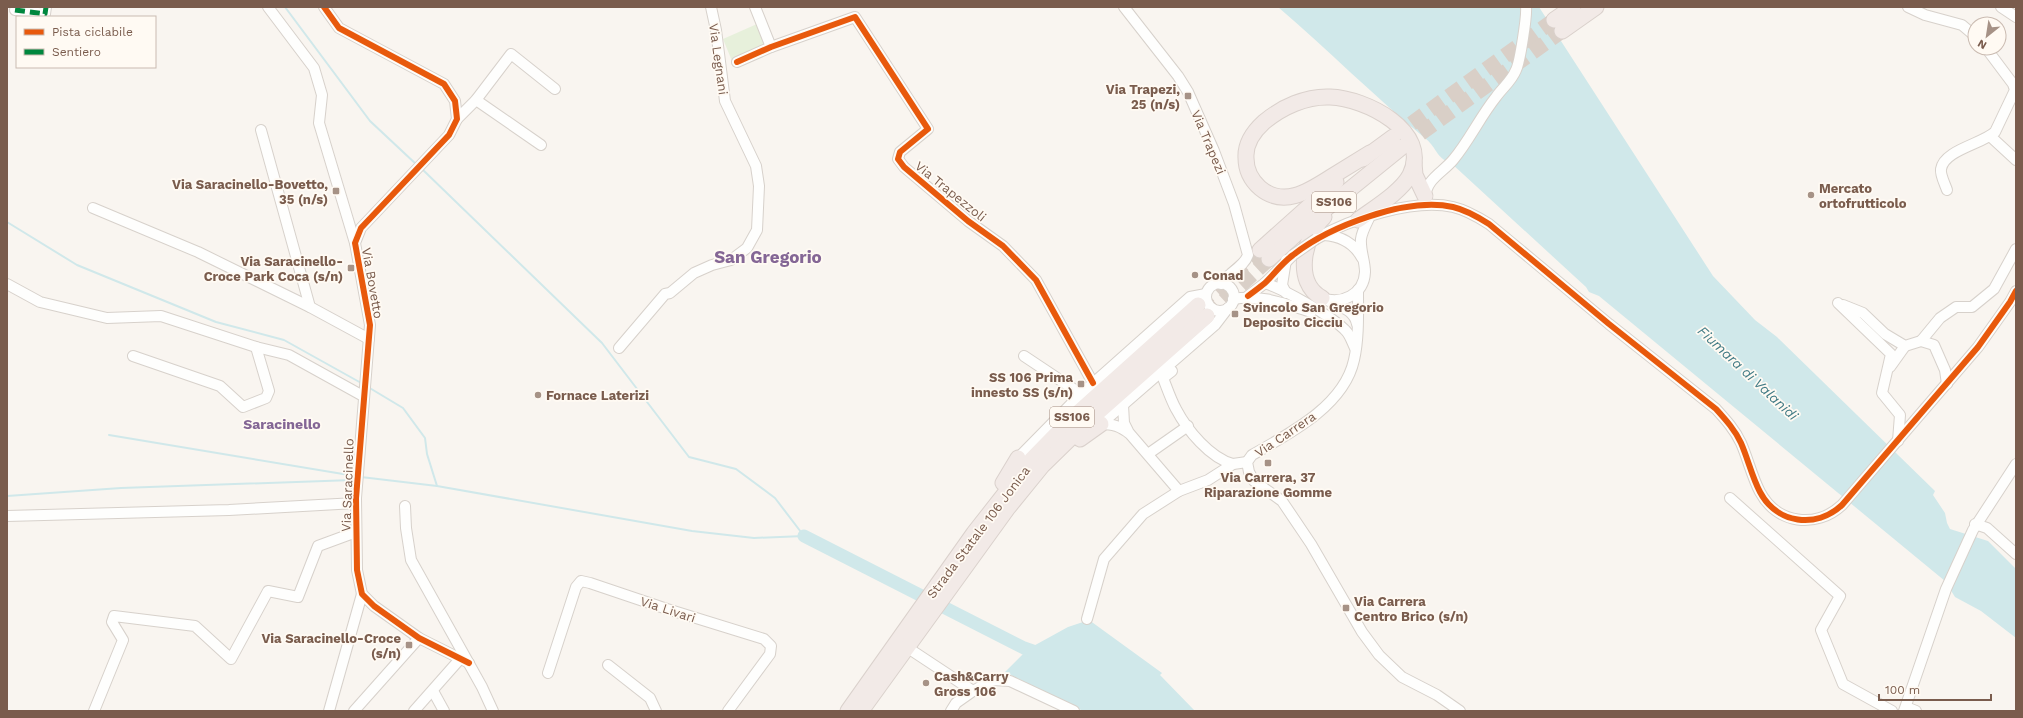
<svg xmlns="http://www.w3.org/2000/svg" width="2023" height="718" font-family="'Work Sans',sans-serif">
<rect width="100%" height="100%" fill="#f9f5f0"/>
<path fill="#e7f0db" d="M 757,24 L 766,46 L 732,61 L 723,39 Z"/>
<g fill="#d0e8ea">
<path d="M 1278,7 L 1539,7 L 1713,276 L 1755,320 L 1777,337 L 1935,491 L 1933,495 L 1945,513 L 1947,523 L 1950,529 L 1988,541 L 2016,569 L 2016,638 L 1981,611 L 1955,597 L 1945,581 L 1599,296 L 1589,292 L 1586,287 L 1451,163 C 1435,157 1438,149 1426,139 C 1375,97 1328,50 1278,7 Z"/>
<path d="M 1089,620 L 1162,673 L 1160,675 L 1195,711 L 1083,711 L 1005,672 L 1028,649 L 1068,627 Z"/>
</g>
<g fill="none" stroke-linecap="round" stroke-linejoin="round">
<g stroke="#d0e8ea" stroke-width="2">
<path d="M 285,7 L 370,121 L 417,165"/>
<path d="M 422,169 L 602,343 L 689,457 L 736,469 L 775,498 L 804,536"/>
<path d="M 7,222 L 77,265 L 216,322 L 284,340 L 363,384"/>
<path d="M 368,387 L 403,408 L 425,438 L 427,454 L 437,486"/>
<path d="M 109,435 L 355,476"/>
<path d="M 361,477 L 437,486 L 692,531 L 754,538 L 804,536"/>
<path d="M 7,496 L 121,488 L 353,480"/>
</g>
<path stroke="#d0e8ea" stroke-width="13" d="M 804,536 L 1024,648 L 1044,655"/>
<g stroke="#d9cfc7" stroke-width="15" stroke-dasharray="15 8" stroke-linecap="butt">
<path d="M 1393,137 L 1554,20"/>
<path d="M 1402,147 L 1562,31"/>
<path d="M 1198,305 L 1260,250"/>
<path d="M 1207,316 L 1269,259"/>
</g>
<g stroke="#d7d1cb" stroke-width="12">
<g id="minor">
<path d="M 268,7 L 314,68 L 322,95 L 319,123 L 355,243"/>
<path d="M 324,7 L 339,28 L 444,84 L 455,101 L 457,119 L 449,135 L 361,228 L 355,243 L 370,325 L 356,498 L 357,570 L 362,594 L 374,606 L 419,638 L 469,663"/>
<path d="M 755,7 L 771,47"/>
<path d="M 1124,7 L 1178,76 L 1188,92 L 1214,151 L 1234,204 L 1248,255 C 1244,267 1228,273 1221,284"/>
<path d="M 1908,7 L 1925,15 L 1962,25 L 1975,36"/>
<path d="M 2001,7 L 2016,17"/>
<path d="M 15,10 L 45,14 L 46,7"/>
<path d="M 737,62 L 771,47 L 855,17 L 928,129 L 900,152 L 898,159 L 904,167 L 968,221 L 1003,246 L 1036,280 L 1093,383"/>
<path d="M 476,100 L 541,145"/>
<path d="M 457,119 L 476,100 L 511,54 L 555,89"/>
<path d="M 261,130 L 310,307"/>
<path d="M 1990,136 L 2016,160"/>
<path d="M 1947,190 C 1945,184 1940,175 1941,169 C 1944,150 1982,144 1995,132 L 2015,90 L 2013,84 L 1986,48"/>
<path d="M 1425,198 C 1426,179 1442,173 1453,160 C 1469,141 1480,117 1496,97 C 1503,87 1511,82 1516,70 C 1520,62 1527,16 1526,7"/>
<path d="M 93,208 L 198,252 L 310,307 L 369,339"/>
<path d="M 1324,235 C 1340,236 1354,243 1362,258"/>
<path d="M 1316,239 C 1349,219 1415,198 1453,207 C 1466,210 1478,217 1489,224 L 1609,324 L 1716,409 C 1726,420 1735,430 1741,443 C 1748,459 1752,477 1760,492 C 1777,524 1816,529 1842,505 L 1978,347 L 2010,302 L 2016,291"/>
<path d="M 1265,283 C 1285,290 1332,316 1346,331 C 1350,335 1352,342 1355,348"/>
<circle cx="1220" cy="297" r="14"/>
<path d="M 7,284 L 40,302 L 107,318 L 161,316 L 256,347 L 289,355 L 363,396"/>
<path d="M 1358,290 C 1358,313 1359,338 1354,360 C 1344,406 1289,434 1252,455 L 1247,462 L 1249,472 L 1254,481 L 1282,501 L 1311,544 L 1362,632 L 1379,655 L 1402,677 L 1437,695 L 1460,711"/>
<path d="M 1286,293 L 1282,285 L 1286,260"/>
<path d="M 1248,296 L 1265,283 L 1293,255"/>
<path d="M 1322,298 C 1341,305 1364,295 1365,272 C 1365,261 1360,250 1361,239 C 1362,231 1367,223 1370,216"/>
<path d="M 1233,299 C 1261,294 1285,304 1311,312"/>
<path d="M 1329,301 C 1341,307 1354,310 1357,324"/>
<path d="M 1838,303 L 1891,354 L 1882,393 L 1900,415 L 1898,441"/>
<path d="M 1843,305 L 1863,313 L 1885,334 L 1905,346 L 1921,341 L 1934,345 L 1945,370 L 1947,384"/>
<path d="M 1921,341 L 1940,318 L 1956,307 L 1972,307 L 1994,289 L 2016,249"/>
<path d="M 619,348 L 665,294 L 670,293 L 694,273 L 712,265 L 731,260 L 747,248 L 757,230 L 759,186 L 756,166 L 725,101 L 716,30 L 711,7"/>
<path d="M 133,356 L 220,386 L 243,407 L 266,398 L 269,391 L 256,347"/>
<path d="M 1024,356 L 1081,394"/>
<path d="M 1890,367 L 1905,346"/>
<path d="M 1172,371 L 1163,378 C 1167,388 1171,400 1176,409 C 1187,430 1210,458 1233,464"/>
<path d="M 1123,405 L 1124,423 L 1128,431"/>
<path d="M 1101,424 L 1215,325 L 1228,308"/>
<path d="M 1101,424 C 1113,424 1120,426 1130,434 L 1179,491"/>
<path d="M 1148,454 L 1188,426"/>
<path d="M 1018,458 L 1081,394 L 1190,297 L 1206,294"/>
<path d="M 1730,498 L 1840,596 L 1821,630 L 1843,684 L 1892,711"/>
<path d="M 405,506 L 406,528 L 411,560 L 482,687 L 493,711"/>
<path d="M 7,516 L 229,510 L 356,503"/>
<path d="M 1975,524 L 1987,528 L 2016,554"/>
<path d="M 1087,619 L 1104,559 L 1143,514 L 1179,491 L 1208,480 L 1233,464 L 1247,462"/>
<path d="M 908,648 L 973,691"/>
<path d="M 608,665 L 650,698 L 656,711"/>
<path d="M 548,673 L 576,587 L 581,581 L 590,583 L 667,609 L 764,639 L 771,646 L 770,654 L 728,711"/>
<path d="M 433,691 L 444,711"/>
<path d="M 1906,707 L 1916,711"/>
<path d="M 94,711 L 123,640 L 112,622 L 114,616 L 195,626 L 231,659 L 268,591 L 298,597 L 318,546 L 356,532"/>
<path d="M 329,711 L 362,594"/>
<path d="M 354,711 L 419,638"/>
<path d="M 414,711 L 460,659"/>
<path d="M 951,711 L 956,703 L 973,691 L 993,680 L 1010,681 L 1074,711"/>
<path d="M 1904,711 L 1946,589 L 1973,530 L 2016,464"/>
</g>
</g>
<g stroke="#dad1cc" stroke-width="17">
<g id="highway">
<path d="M 1554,20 L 1573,7"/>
<path d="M 1562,31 L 1596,7"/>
<path d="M 1363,159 L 1393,137"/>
<path d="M 1414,163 L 1415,175 L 1425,196"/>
<path d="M 1358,220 C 1374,208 1401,192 1410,175 C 1432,131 1365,98 1330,97 C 1306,96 1282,107 1264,122 C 1253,132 1245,143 1246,158 C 1246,170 1251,180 1260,188 C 1284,208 1309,191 1331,177 C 1344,169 1357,161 1370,153"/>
<path d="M 1260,250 L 1336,182"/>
<path d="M 1269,259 L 1307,224 L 1402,147"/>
<path d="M 1322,298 C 1293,282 1304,236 1324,217"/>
<path d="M 1080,439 L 1101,424"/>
<path d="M 1003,483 L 1018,458"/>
<path d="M 848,711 L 974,533 L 1032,459 L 1072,418 L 1198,305"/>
<path d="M 861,711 L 1007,509 L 1042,466 L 1085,424 L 1207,316"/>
</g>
</g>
<use href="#minor" stroke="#fefefd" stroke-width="10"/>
<use href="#highway" stroke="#f2eae7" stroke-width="15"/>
<g stroke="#d7d1cb" stroke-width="12" stroke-linecap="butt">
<path id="minor-bridge" d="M 1293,255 L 1316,239"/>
</g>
<use href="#minor-bridge" stroke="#fefefd" stroke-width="10"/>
<path stroke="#00873e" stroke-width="5" stroke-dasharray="10 5" stroke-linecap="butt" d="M 15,10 L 45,14 L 46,7"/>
<g stroke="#fffaf3" stroke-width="8">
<g id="cycleway">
<path d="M 324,7 L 339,28 L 444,84 L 455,101 L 457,119 L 449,135 L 361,228 L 355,243 L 370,325 L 356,498 L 357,570 L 362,594 L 374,606 L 419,638 L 469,663"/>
<path d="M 737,62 L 771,47 L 855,17 L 928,129 L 900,152 L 898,159 L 904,167 L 968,221 L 1003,246 L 1036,280 L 1093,383"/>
<path d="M 1248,296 C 1253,292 1259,288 1265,283 C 1274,274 1282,263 1293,255 C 1330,226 1406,197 1453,207 C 1466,210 1478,217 1489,224 L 1609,324 L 1716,409 C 1726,420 1735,430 1741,443 C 1748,459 1752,477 1760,492 C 1777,524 1816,529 1842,505 L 1978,347 L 2010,302 L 2016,291"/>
</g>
</g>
<use href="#cycleway" stroke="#e8590c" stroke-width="6"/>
</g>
<g fill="#a69286" stroke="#fffaf3" stroke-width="1.5">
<rect x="1184" y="92" width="8" height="8" rx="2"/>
<rect x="332" y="187" width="8" height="8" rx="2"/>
<circle cx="1811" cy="195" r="4"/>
<rect x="347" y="264" width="8" height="8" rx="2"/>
<circle cx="1195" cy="275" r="4"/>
<rect x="1231" y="310" width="8" height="8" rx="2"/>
<rect x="1077" y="380" width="8" height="8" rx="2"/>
<circle cx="538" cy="395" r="4"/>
<rect x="1264" y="459" width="8" height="8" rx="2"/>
<rect x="1342" y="604" width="8" height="8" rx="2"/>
<rect x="405" y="641" width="8" height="8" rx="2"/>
<circle cx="926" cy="683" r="4"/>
</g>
<g text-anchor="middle" stroke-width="3.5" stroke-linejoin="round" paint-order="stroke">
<g fill="#fffaf3" stroke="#a28b7f" stroke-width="1">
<rect x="1312" y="192" width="44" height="20" rx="3"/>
<rect x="1050" y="407" width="44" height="20" rx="3"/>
</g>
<g font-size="12" font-weight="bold" fill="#7a5c4d">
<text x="1334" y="206">SS106</text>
<text x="1072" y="421">SS106</text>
</g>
<g font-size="13" fill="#7a5c4d" stroke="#fffaf3">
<text transform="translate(719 59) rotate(82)" y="5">Via Legnani</text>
<text transform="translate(1209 142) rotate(67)" y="5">Via Trapezi</text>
<text transform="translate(951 191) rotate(39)" y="5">Via Trapezzoli</text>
<text transform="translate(373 283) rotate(80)" y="5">Via Bovetto</text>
<text transform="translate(1285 434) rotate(-34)" y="5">Via Carrera</text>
<text transform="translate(347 485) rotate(-88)" y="5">Via Saracinello</text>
<text transform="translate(978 532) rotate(-53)" y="5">Strada Statale 106 Jonica</text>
<text transform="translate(668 609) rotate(18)" y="5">Via Livari</text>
</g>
<g font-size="13" font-weight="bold" fill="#7a5c4d" stroke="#fffaf3" text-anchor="start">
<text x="1180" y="94" text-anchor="end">Via Trapezi,<tspan x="1180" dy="15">25 (n/s)</tspan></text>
<text x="328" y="189" text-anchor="end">Via Saracinello-Bovetto,<tspan x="328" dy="15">35 (n/s)</tspan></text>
<text x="1819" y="193">Mercato<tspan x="1819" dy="15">ortofrutticolo</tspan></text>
<text x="343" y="266" text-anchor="end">Via Saracinello-<tspan x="343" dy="15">Croce Park Coca (s/n)</tspan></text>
<text x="1203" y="280">Conad</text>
<text x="1243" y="312">Svincolo San Gregorio<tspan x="1243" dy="15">Deposito Cicciu</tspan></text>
<text x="1073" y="382" text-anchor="end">SS 106 Prima<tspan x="1073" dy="15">innesto SS (s/n)</tspan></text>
<text x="546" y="400">Fornace Laterizi</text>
<text x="1268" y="482" text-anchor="middle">Via Carrera, 37<tspan x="1268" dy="15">Riparazione Gomme</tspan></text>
<text x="1354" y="606">Via Carrera<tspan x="1354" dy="15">Centro Brico (s/n)</tspan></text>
<text x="401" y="643" text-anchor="end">Via Saracinello-Croce<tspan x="401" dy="15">(s/n)</tspan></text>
<text x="934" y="681">Cash&amp;Carry<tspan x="934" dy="15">Gross 106</tspan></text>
</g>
<g font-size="14" font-style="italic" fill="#437c86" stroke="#fffaf3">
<text transform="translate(1748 373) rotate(43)" y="5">Fiumara di Valanidi</text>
</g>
<g font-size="14" font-weight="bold" fill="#846695" stroke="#fffaf3">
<text x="282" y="429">Saracinello</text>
</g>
<g font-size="17" font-weight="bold" fill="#846695" stroke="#fffaf3">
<text x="768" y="263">San Gregorio</text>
</g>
</g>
<rect width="2023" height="718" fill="none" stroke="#7a5c4d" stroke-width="16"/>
<rect x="16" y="16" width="140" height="52" fill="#fffaf3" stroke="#cabbb1"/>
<rect x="24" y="29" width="20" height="6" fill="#e8590c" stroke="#cabbb1"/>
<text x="52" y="36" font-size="12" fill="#7a5c4d">Pista ciclabile</text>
<rect x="24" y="49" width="20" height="6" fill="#00873e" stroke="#cabbb1"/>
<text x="52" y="56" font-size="12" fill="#7a5c4d">Sentiero</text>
<g transform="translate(1987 36) rotate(210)"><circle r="19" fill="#fffaf3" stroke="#cabbb1"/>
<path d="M0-3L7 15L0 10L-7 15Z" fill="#a69286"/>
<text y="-6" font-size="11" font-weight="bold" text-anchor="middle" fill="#7a5c4d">N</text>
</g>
<path d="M1879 694v6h112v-6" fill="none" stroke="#7a5c4d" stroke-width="2"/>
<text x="1885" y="694" font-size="12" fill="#7a5c4d" stroke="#fffaf3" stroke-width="3" paint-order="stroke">100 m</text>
</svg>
